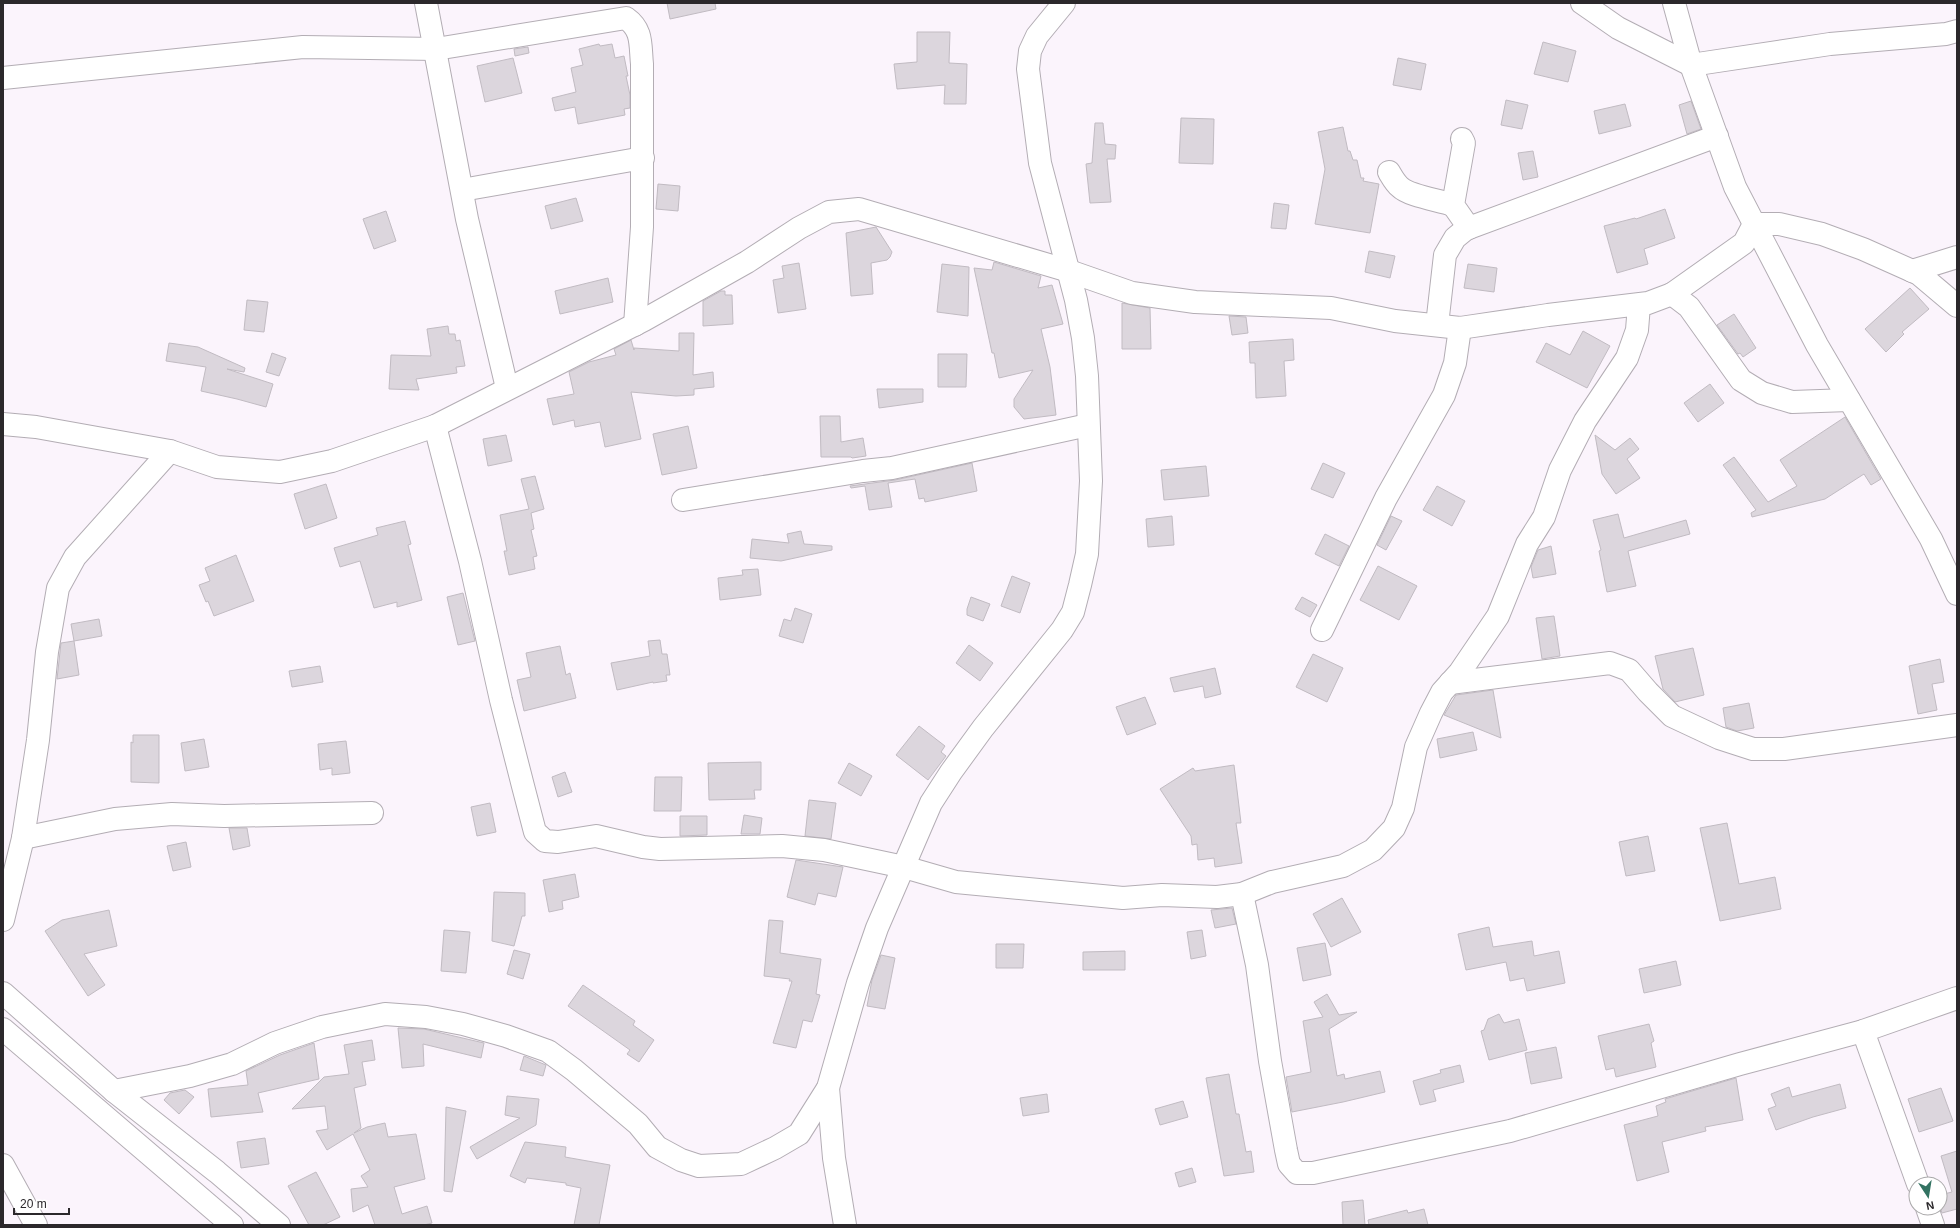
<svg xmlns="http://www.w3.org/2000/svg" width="1960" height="1228" font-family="Arial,sans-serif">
<rect width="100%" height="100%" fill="#fbf4fc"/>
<g fill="#dcd6dd" stroke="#c1bbc2">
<path d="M 667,3 L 715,3 L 716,9 L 670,19 Z"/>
<path d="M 917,32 L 950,32 L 949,63 L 967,64 L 966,104 L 944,104 L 945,85 L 897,89 L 894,64 L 917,62 Z"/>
<path d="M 1543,42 L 1576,51 L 1568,82 L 1534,74 Z"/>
<path d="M 599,44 L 600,46 L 612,44 L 615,58 L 624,56 L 628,76 L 626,76 L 630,95 L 630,108 L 624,109 L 625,115 L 578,124 L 575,107 L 555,111 L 552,98 L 576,92 L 571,68 L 583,65 L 579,49 Z"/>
<path d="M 528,47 L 529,53 L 515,56 L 514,49 Z"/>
<path d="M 513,58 L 522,93 L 485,102 L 477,66 Z"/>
<path d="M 1398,58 L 1426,64 L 1421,90 L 1393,85 Z"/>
<path d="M 1506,100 L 1528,105 L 1522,129 L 1501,125 Z"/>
<path d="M 1691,101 L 1701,129 L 1687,134 L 1679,105 Z"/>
<path d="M 1625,104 L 1631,126 L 1599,134 L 1594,111 Z"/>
<path d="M 1181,118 L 1214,119 L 1213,164 L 1179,163 Z"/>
<path d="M 1095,123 L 1103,123 L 1105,144 L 1116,145 L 1115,159 L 1107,159 L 1111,202 L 1090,203 L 1086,164 L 1092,163 Z"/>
<path d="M 1343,127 L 1348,151 L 1350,151 L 1353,160 L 1357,160 L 1361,178 L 1364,178 L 1363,181 L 1379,184 L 1370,233 L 1315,224 L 1325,169 L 1318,132 Z"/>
<path d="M 1533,151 L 1538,177 L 1523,180 L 1518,153 Z"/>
<path d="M 658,184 L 680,186 L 678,211 L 656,209 Z"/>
<path d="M 576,198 L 583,221 L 551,229 L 545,206 Z"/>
<path d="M 1274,203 L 1289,205 L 1286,229 L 1271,228 Z"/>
<path d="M 1665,209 L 1675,238 L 1644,249 L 1648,264 L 1617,273 L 1604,226 L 1635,218 L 1636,219 Z"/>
<path d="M 386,211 L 396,241 L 374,249 L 363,219 Z"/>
<path d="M 876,227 L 892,252 L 890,257 L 887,260 L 871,263 L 873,294 L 851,296 L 846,233 Z"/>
<path d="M 1369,251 L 1395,256 L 1390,278 L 1365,272 Z"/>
<path d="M 994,262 L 1041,276 L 1038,288 L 1052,285 L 1063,324 L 1041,329 L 1050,367 L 1056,415 L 1024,419 L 1014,407 L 1014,399 L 1033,370 L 999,378 L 994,353 L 992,353 L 974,268 L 992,270 Z"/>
<path d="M 799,263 L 806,309 L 778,313 L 773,280 L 784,278 L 782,266 Z"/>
<path d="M 942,264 L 969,267 L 968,316 L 937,312 Z"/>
<path d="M 1468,264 L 1497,268 L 1494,292 L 1464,288 Z"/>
<path d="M 608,278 L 613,302 L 560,314 L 555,291 Z"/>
<path d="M 1910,288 L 1929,309 L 1902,332 L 1904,334 L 1886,352 L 1865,329 Z"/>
<path d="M 721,291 L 725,291 L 725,295 L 732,295 L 733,324 L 703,326 L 703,301 Z"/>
<path d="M 247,300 L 268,302 L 264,332 L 244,330 Z"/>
<path d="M 1122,303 L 1150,308 L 1151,349 L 1122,349 Z"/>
<path d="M 1734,314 L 1756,348 L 1743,357 L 1740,353 L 1738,354 L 1717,325 Z"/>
<path d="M 1229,316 L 1246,317 L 1248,333 L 1232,335 Z"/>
<path d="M 448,326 L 449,334 L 455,334 L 456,341 L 460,340 L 465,366 L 456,367 L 457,373 L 416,379 L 419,390 L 389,389 L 391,355 L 431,356 L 427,329 Z"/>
<path d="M 1583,331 L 1610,346 L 1587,388 L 1536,362 L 1546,343 L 1570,355 Z"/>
<path d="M 679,333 L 694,333 L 693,375 L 713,372 L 714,387 L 694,389 L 694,395 L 676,396 L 631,392 L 641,439 L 605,447 L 600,422 L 575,427 L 574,420 L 553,425 L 547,399 L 574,394 L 569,372 L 589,362 L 616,355 L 614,349 L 631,340 L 634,350 L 634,348 L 679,351 Z"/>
<path d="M 1293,339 L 1294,360 L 1284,361 L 1286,396 L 1256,398 L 1255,363 L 1250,363 L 1249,342 Z"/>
<path d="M 169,343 L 198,347 L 245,368 L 244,372 L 227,369 L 273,384 L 266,407 L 237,399 L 201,391 L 206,367 L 166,361 Z"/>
<path d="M 272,353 L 286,358 L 279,376 L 266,372 Z"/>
<path d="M 938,354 L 967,354 L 966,387 L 938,387 Z"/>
<path d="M 1710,384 L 1724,403 L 1698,422 L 1684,403 Z"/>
<path d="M 877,389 L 923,389 L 923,402 L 879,408 Z"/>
<path d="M 820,416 L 840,416 L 841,442 L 863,438 L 866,456 L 852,458 L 851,457 L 821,457 Z"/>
<path d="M 1845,417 L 1881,479 L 1871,485 L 1864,474 L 1825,499 L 1752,517 L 1751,513 L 1756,510 L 1723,465 L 1734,457 L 1768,502 L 1797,486 L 1780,460 Z"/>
<path d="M 688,426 L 697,468 L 662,475 L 653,434 Z"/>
<path d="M 506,435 L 512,461 L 488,466 L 483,439 Z"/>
<path d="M 1595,435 L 1615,450 L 1630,438 L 1639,449 L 1627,459 L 1640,478 L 1616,494 L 1602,474 Z"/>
<path d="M 972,463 L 977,491 L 944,498 L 925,502 L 924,498 L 919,499 L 915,479 L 888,483 L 892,507 L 869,510 L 865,486 L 851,488 L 850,486 L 895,480 Z"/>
<path d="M 1323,463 L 1345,473 L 1333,498 L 1311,489 Z"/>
<path d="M 1206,466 L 1209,496 L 1164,500 L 1161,470 Z"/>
<path d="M 535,476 L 544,509 L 531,513 L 534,529 L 531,530 L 537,556 L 533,557 L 535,569 L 509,575 L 504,551 L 507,551 L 500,515 L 529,509 L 521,479 Z"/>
<path d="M 326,484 L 337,518 L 305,529 L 294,494 Z"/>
<path d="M 1437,486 L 1465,501 L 1452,526 L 1423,510 Z"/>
<path d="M 1618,514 L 1624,538 L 1686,520 L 1690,534 L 1628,551 L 1636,586 L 1607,592 L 1599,551 L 1601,550 L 1593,520 Z"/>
<path d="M 1172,516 L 1174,545 L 1148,547 L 1146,519 Z"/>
<path d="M 1391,516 L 1402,521 L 1386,550 L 1377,545 Z"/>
<path d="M 405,521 L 411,544 L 408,545 L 422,600 L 397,607 L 397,602 L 374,608 L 360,561 L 340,567 L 334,548 L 378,535 L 376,528 Z"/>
<path d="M 801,531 L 804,544 L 832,546 L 832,550 L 781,561 L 750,558 L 752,539 L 789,543 L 787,534 Z"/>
<path d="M 1325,534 L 1349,546 L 1339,566 L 1315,554 Z"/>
<path d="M 1551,546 L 1556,574 L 1533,578 L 1531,567 L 1538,550 Z"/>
<path d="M 236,555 L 254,601 L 214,616 L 208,601 L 206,602 L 199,585 L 210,581 L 205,568 Z"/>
<path d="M 1378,566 L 1417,586 L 1399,620 L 1360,600 Z"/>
<path d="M 758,569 L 761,595 L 720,600 L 718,578 L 743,575 L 742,570 Z"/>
<path d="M 1012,576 L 1030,583 L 1020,613 L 1001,606 Z"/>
<path d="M 463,593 L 475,641 L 458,645 L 447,597 Z"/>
<path d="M 971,597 L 990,604 L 983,621 L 967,615 L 967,609 Z"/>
<path d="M 1302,597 L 1317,605 L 1310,617 L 1295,609 Z"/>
<path d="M 795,608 L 812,614 L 803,643 L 779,636 L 784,619 L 791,621 Z"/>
<path d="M 1554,616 L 1560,656 L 1542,659 L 1536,618 Z"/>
<path d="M 99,619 L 102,636 L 74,641 L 71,624 Z"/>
<path d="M 660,640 L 662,654 L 667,654 L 670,675 L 666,675 L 667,681 L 653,683 L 653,682 L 617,690 L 611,663 L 650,656 L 648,641 Z"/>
<path d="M 74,641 L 79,675 L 57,679 L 61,643 Z"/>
<path d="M 969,645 L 993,663 L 980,681 L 956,663 Z"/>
<path d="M 560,646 L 566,675 L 570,673 L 576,698 L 524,711 L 517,680 L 531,677 L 526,653 Z"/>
<path d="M 1693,648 L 1704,695 L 1675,702 L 1663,689 L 1655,656 Z"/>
<path d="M 1313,654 L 1343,668 L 1327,702 L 1296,687 Z"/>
<path d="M 1940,659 L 1944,682 L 1932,684 L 1937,710 L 1918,714 L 1909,666 Z"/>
<path d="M 320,666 L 323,682 L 292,687 L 289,671 Z"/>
<path d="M 1215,668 L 1221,694 L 1205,698 L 1203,686 L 1174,692 L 1170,678 Z"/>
<path d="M 1493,690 L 1501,738 L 1444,715 L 1456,695 Z"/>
<path d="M 1145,697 L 1156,724 L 1127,735 L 1116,707 Z"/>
<path d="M 1749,703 L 1754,728 L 1737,731 L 1726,727 L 1723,708 Z"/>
<path d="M 919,726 L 945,746 L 941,752 L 946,756 L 928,780 L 896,755 Z"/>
<path d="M 1473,732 L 1477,750 L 1440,758 L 1437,739 Z"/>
<path d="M 133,735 L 159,735 L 159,783 L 131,782 L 131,742 L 133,743 Z"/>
<path d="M 204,739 L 209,767 L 185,771 L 181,743 Z"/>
<path d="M 346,741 L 350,773 L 332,775 L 332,768 L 320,770 L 318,744 Z"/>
<path d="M 761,762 L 761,790 L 754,790 L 755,799 L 709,800 L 708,763 Z"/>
<path d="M 849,763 L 872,776 L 861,796 L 838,783 Z"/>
<path d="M 1234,765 L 1241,823 L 1236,823 L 1242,863 L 1215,867 L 1214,858 L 1198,860 L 1197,844 L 1192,845 L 1191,836 L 1160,789 L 1193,768 L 1195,771 Z"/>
<path d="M 565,772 L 572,792 L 558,797 L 552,777 Z"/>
<path d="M 655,777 L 682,777 L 681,811 L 654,811 Z"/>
<path d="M 809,800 L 836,803 L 831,839 L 805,836 Z"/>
<path d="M 490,803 L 496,832 L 477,836 L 471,807 Z"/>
<path d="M 744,815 L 762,818 L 760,834 L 741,834 Z"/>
<path d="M 680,816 L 707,816 L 707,835 L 680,836 Z"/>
<path d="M 1727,823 L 1739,884 L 1775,877 L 1781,909 L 1720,921 L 1700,828 Z"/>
<path d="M 229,828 L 247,828 L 250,846 L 233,850 Z"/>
<path d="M 1648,836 L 1655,871 L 1626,876 L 1619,842 Z"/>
<path d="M 186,842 L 191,867 L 173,871 L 167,846 Z"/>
<path d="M 796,860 L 843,867 L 836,897 L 818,893 L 815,905 L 787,897 Z"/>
<path d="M 575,874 L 579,897 L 562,901 L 563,909 L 549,912 L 543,880 Z"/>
<path d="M 494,892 L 525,893 L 525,916 L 522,916 L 514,946 L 492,941 Z"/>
<path d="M 1342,898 L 1361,932 L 1331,947 L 1313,914 Z"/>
<path d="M 1232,908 L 1236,924 L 1215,928 L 1211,910 Z"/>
<path d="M 109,910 L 117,946 L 84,954 L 105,985 L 88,996 L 45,931 L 62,920 Z"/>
<path d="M 769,920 L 783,921 L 780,953 L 821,959 L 816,994 L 820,995 L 812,1022 L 803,1020 L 796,1048 L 773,1043 L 792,981 L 789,981 L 790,979 L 764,976 Z"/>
<path d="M 1489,927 L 1493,947 L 1532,941 L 1534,956 L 1559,951 L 1565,983 L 1527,991 L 1524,978 L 1510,981 L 1506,962 L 1466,970 L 1458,934 Z"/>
<path d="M 444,930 L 470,932 L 466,973 L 441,971 Z"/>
<path d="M 1202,930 L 1206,956 L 1191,959 L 1187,932 Z"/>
<path d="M 1325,943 L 1331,975 L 1303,981 L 1297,948 Z"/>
<path d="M 996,944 L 1024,944 L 1023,968 L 996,968 Z"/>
<path d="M 514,950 L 530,954 L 523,979 L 507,974 Z"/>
<path d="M 1125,951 L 1125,970 L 1083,970 L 1083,952 Z"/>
<path d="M 881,955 L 895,958 L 885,1009 L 867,1006 L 872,980 Z"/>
<path d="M 1676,961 L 1681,985 L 1644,993 L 1639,969 Z"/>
<path d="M 583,985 L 635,1021 L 633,1025 L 654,1040 L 639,1062 L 627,1054 L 630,1050 L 568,1006 Z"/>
<path d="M 1327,994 L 1339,1015 L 1357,1012 L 1329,1029 L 1337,1076 L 1344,1074 L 1345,1079 L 1380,1071 L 1385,1092 L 1343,1102 L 1292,1112 L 1286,1077 L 1311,1072 L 1303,1021 L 1323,1017 L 1314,1002 Z"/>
<path d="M 1499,1014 L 1504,1023 L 1519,1019 L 1527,1050 L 1489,1060 L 1481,1031 L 1484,1030 L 1488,1019 Z"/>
<path d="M 1649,1024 L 1654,1041 L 1651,1043 L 1656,1067 L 1616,1077 L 1614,1068 L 1606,1070 L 1598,1036 Z"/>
<path d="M 398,1028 L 424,1029 L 484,1043 L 481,1058 L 423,1044 L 424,1066 L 402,1068 Z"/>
<path d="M 372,1040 L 375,1060 L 362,1062 L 366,1085 L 354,1088 L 361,1128 L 354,1133 L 367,1127 L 385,1123 L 388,1137 L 416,1134 L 425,1179 L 394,1187 L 402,1214 L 427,1206 L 432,1223 L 424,1225 L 375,1225 L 368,1205 L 353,1212 L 351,1189 L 368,1187 L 361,1176 L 370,1170 L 353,1134 L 327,1150 L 316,1131 L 328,1129 L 325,1106 L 292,1109 L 324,1077 L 349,1074 L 344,1045 Z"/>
<path d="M 314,1043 L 319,1079 L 258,1093 L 263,1112 L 211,1117 L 208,1089 L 248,1085 L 246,1071 L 280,1055 Z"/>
<path d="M 1556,1047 L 1562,1078 L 1531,1084 L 1525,1053 Z"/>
<path d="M 524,1056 L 546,1065 L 543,1076 L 520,1070 Z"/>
<path d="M 1460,1065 L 1464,1082 L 1433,1090 L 1436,1101 L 1420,1105 L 1413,1081 L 1441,1073 L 1440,1070 Z"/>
<path d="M 1229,1074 L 1236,1114 L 1239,1114 L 1246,1152 L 1251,1151 L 1254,1172 L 1224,1176 L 1206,1078 Z"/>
<path d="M 1736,1078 L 1743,1120 L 1705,1127 L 1706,1131 L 1662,1142 L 1669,1172 L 1637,1181 L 1624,1125 L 1658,1116 L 1656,1106 L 1666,1102 L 1665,1099 Z"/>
<path d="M 1840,1084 L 1846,1108 L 1813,1117 L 1776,1130 L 1768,1109 L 1776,1106 L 1771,1094 L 1789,1087 L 1792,1097 Z"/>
<path d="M 1941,1088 L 1953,1121 L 1919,1132 L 1908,1099 Z"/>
<path d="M 185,1090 L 194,1097 L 179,1114 L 164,1100 L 170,1093 Z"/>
<path d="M 1047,1094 L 1049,1112 L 1023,1116 L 1020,1098 Z"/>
<path d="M 507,1096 L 539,1099 L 536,1125 L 477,1159 L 470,1147 L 520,1118 L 505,1115 Z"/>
<path d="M 1183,1101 L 1188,1117 L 1160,1125 L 1155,1109 Z"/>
<path d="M 446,1107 L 466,1111 L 452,1192 L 444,1191 Z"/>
<path d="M 265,1138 L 269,1164 L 241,1168 L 237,1142 Z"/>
<path d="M 525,1142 L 566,1147 L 565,1157 L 610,1165 L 599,1225 L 574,1225 L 581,1188 L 566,1185 L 566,1183 L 527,1178 L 525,1183 L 510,1176 Z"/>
<path d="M 1957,1151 L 1957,1209 L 1942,1213 L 1940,1207 L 1940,1195 L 1952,1192 L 1941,1156 Z"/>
<path d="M 1192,1168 L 1196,1182 L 1179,1187 L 1175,1173 Z"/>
<path d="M 316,1172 L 340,1217 L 323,1225 L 309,1225 L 288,1186 Z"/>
<path d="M 1363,1200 L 1365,1225 L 1343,1225 L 1342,1202 Z"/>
<path d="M 1424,1209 L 1428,1225 L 1369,1225 L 1368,1220 L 1407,1210 L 1408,1213 Z"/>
</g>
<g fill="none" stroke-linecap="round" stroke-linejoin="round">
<g stroke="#b3adb4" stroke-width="24">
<g id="minor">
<path d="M 426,3 L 467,219 L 507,388"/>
<path d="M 1582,3 L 1618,28 L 1691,65 L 1830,44 L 1946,34 L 1957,31"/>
<path d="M 1674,3 L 1691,65 L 1735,187 L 1817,345 L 1931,539 L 1957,594"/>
<path d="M 3,78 L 303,47 L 436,49 L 626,18 C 643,30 640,45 642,64 L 642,227 L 635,325"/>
<path d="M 1462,139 L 1464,143 L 1453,205 L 1469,228"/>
<path d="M 1389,172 C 1392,177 1395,183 1400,187 C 1409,196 1439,200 1453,205"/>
<path d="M 462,190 L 643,158"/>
<path d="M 1912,271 L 1957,257"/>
<path d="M 1672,294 L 1689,307 L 1741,380 L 1762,393 L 1792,402 L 1849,400"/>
<path d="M 1437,325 L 1445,255 L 1455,238 L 1466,229 L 1717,136"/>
<path d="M 3,424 L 36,427 L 170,451 L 217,467 L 280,472 L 332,461 L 435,426 L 644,320 L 747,262 L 799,228 L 829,212 L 859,209 L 1069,271 L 1132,293 L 1195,302 L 1331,308 L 1395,321 L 1460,328 L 1548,315 L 1648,303 L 1672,294 L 1744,243 L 1754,224 L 1779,224 L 1822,234 L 1863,249 L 1919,274 L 1957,306"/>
<path d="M 435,426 L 470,561 L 501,700 L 523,786 L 535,832 L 545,841 L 558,842 L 596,836 L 643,847 L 660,849 L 782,846 L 824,850 L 904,867 L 956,882 L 1123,898 L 1162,895 L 1217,897 L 1242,894 L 1272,882 L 1343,866 L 1373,850 L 1394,828 L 1403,808 L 1416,747 L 1431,713 L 1442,692 L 1460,672 L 1498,616 L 1527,544 L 1544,517 L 1560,470 L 1585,421 L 1627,358 L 1637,330 L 1639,305"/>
<path d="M 683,500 L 863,471 L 892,468 L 1088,425"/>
<path d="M 1322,630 L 1386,498 L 1444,395 L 1455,363 L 1460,328"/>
<path d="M 1450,683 L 1610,663 L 1629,670 L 1648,692 L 1672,716 L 1719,738 L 1753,749 L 1784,749 L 1957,725"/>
<path d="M 23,838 L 115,819 L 172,814 L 224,816 L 372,813"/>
<path d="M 1242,894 L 1257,965 L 1270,1061 L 1286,1150 L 1289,1164 L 1297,1173 L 1313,1173 L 1510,1131 L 1740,1064 L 1863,1031 L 1957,998"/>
<path d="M 3,920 L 23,838 L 38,740 L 47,652 L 58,588 L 75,557 L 170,451"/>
<path d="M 3,993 L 114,1091 L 217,1172 L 279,1225"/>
<path d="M 3,1029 L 232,1225"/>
<path d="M 1863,1031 L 1918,1184"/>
<path d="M 828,1088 L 834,1158 L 845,1225"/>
<path d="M 114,1091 L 190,1076 L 232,1064 L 275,1043 L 322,1027 L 385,1014 L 426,1017 L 463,1024 L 506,1036 L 548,1051 L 574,1070 L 638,1124 L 657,1147 L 681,1160 L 699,1166 L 741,1164 L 775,1148 L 799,1134 L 828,1088 L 858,983 L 877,928 L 931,803 L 951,772 L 983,728 L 1062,630 L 1073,612 L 1080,585 L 1087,554 L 1091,481 L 1087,376 L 1083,338 L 1076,300 L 1040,163 L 1028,69 L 1030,51 L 1037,36 L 1064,3"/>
<path d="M 3,1165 L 36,1225"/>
<path d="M 1927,1208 L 1933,1225"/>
</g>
</g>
<use href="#minor" stroke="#fff" stroke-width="22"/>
</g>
<rect width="1960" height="1228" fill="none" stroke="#2b282b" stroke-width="8"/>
<g transform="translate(1928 1196) rotate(168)"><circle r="19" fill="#ffffff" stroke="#aaa9aa"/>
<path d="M0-3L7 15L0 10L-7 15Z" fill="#337362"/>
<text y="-6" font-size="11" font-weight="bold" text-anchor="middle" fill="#2b282b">N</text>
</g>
<path d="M14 1208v6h55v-6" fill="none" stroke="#2b282b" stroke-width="2"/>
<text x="20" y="1208" font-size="12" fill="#2b282b" stroke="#ffffff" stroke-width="3" paint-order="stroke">20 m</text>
</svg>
